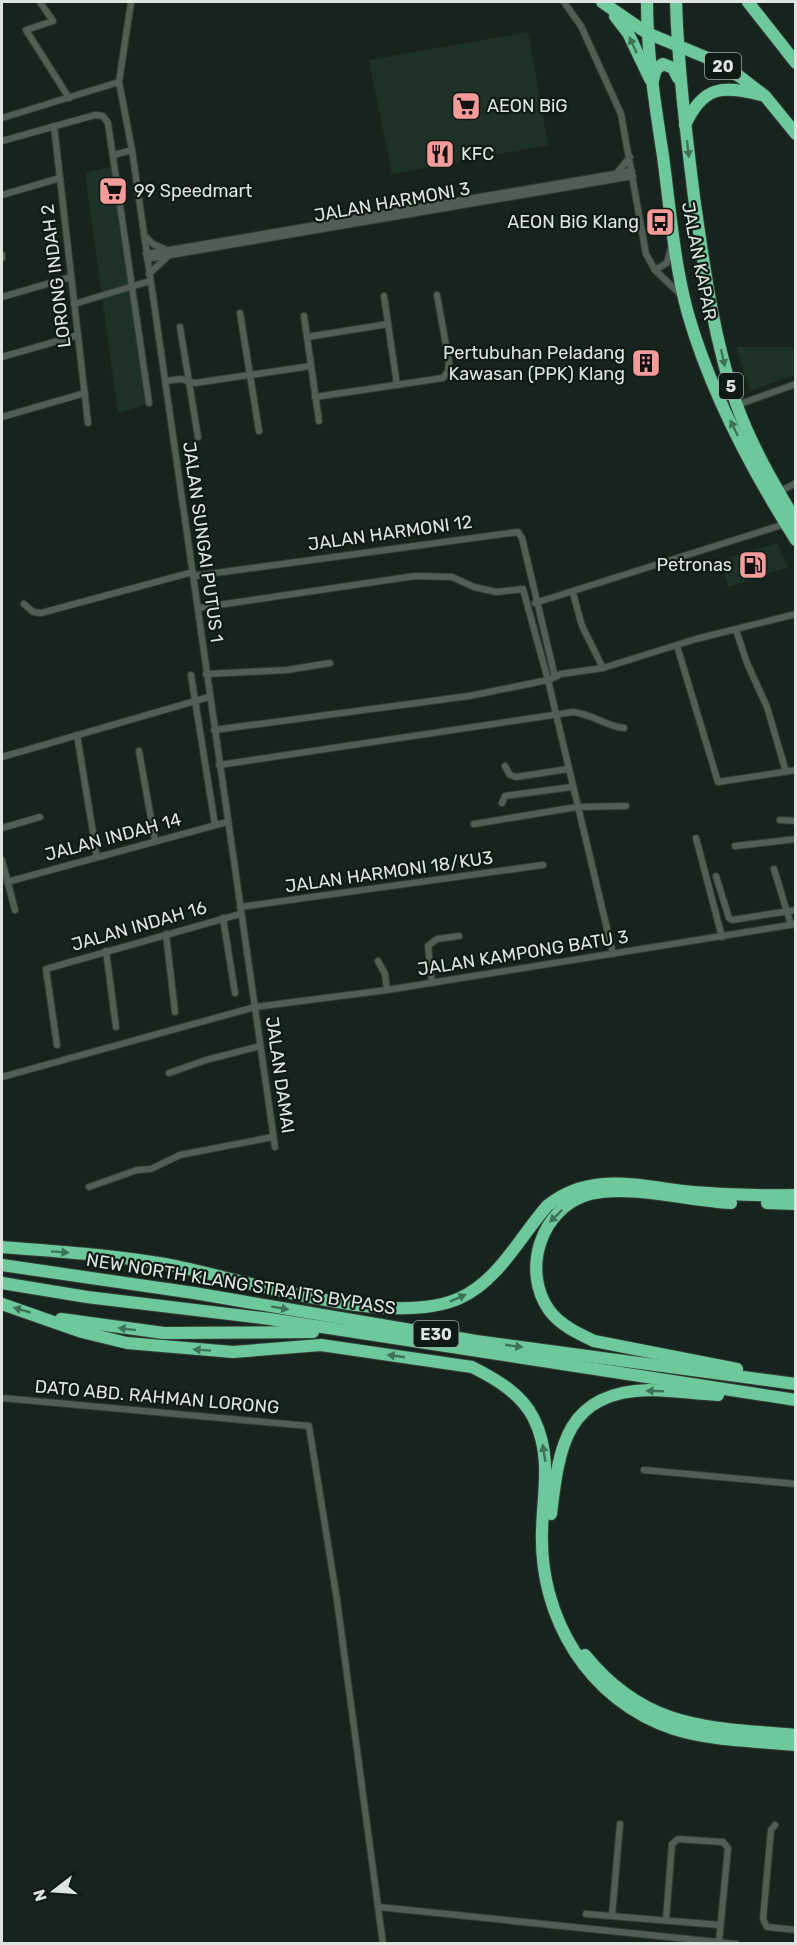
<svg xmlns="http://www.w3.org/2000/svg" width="797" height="1945" font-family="Rubik,sans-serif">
<rect width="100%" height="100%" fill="#17241d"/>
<g fill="#1e3127">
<path d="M 528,32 L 548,145 L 392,174 L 369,60 Z"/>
<path d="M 113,166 L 148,400 L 146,404 L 118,413 L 85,173 Z"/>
<path d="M 736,347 L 795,347 L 795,375 L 750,391 Z"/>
<path d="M 777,543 L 788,567 L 728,587 L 721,560 Z"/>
</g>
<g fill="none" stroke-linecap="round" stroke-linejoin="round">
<g stroke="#333d37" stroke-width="8">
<g id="street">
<path d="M 40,2 L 53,21 L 26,30 L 69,98"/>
<path d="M 131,2 L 119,82 L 132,150 L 275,1147"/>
<path d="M 564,2 L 581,26 L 621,114 L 646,254 L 655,270 L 681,295"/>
<path d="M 2,118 L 119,82"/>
<path d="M 54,126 L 88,423"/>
<path d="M 2,141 L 95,115 L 103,116 L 108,123 L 149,403"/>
<path d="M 114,155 L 132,150"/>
<path d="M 617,173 L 630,157"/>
<path d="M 2,195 L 60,178"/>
<path d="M 144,235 L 153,244 L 167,250"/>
<path d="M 146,254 L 632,171"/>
<path d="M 2,255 L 2,258"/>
<path d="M 147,259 L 633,176"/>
<path d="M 655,270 L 667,263 L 671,248"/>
<path d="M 149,274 L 167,257"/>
<path d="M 384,296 L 397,385"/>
<path d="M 2,297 L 71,277"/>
<path d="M 74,304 L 150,281"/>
<path d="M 240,313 L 259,431"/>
<path d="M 304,316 L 319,421"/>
<path d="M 180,327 L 198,437"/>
<path d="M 307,337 L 388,324"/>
<path d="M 2,357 L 78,335"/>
<path d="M 165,381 L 181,379 L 195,383 L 311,366"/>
<path d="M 315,397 L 443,378 L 448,371 L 449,362 L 437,295"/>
<path d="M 737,405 L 796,384"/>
<path d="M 2,417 L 85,393"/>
<path d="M 779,492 L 796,483"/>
<path d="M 194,576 L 518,532 L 522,538 L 555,677"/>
<path d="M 573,593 L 582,626 L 603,668"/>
<path d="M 535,603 L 785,524"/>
<path d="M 24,604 L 33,612 L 41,613 L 193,572"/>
<path d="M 198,608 L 415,576 L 452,577 L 474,587 L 496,592 L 523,589 L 548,680 L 469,696 L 214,730"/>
<path d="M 736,630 L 747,663 L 767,707 L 786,772"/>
<path d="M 677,646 L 718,782 L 796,770"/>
<path d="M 206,674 L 287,670 L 330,663"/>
<path d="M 191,675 L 215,825"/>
<path d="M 77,735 L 97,857"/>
<path d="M 139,751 L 155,841"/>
<path d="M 2,757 L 209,697"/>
<path d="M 219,765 L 573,712 C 592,714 605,726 624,728"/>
<path d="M 505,766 L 510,775 L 516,777 L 568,769"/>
<path d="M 502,803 L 505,796 L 572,787"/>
<path d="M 780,820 L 796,821"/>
<path d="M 474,824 L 577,807 L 626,806"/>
<path d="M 2,828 L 40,817"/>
<path d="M 696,838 L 722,937"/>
<path d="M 735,846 L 796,839"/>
<path d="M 2,860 L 15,910"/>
<path d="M 774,869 L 791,925"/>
<path d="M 716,876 L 729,918 L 732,920 L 796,910"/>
<path d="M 7,882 L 227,822"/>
<path d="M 240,907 L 543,865"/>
<path d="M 223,918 L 235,993"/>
<path d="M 166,934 L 175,1012"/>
<path d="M 106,951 L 116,1027"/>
<path d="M 613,954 L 548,680 L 561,674 L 603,668 L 696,639 L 796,614"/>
<path d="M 378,961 L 385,974 L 387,990"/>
<path d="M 432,983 L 428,946 L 437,939 L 459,936"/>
<path d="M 57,1045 L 46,969 L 240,914"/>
<path d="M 169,1073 L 206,1060 L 260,1046"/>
<path d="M 2,1077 L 255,1007 L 387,990 L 796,924"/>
<path d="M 89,1187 L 137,1170 L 151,1169 L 180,1155 L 273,1137"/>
<path d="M 2,1398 L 309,1426 L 337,1600 L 383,1944"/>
<path d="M 644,1470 L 796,1484"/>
<path d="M 775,1825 L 771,1830 L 763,1919 L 767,1927 L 796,1930"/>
<path d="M 379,1907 L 736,1944"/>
<path d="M 586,1914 L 720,1925"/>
<path d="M 612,1916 L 620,1824"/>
<path d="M 666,1920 L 672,1844 L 678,1839 L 723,1842 L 728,1848 L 719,1942"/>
</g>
</g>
<g stroke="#333d37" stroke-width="14">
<g id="highway">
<path d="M 602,2 L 647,33 L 710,59 L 739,76 L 765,96 L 796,134"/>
<path d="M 647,2 C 647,53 655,105 663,156 C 670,208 674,263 688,314 C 711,393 752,471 796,540"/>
<path d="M 676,2 C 678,67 686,132 694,197 C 704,266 713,337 736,403 C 751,445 773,483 796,521"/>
<path d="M 748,2 L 796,63"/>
<path d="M 615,16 L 628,33 L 650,79"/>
<path d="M 653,80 L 656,69 L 663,64 L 673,68 L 678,78"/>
<path d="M 685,125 C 703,86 722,85 761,95"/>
<path d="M 731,1203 C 690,1201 628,1184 590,1194 C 541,1207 521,1270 549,1310 C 560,1325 577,1333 594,1341 L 737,1369"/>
<path d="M 767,1203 L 796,1204"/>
<path d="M 2,1247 C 56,1251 111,1255 165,1264 C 241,1278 390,1330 460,1298 C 498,1281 520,1237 547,1206 C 591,1170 642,1187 693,1192 C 728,1195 761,1196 796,1195"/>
<path d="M 2,1265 L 194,1293 L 476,1341 L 796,1384"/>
<path d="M 2,1283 L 87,1297 L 270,1319 L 796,1400"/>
<path d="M 2,1304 L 82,1332 L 127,1343 L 233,1352 L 321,1345 L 472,1367 C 496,1379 522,1394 534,1419 C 552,1456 543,1492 542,1531 C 539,1618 589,1701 674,1729 C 712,1741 756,1741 796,1745"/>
<path d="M 61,1319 L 164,1333 L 313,1332"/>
<path d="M 551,1514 C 559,1446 566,1392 649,1390 C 672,1390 695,1394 718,1395"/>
<path d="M 585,1655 C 646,1730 708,1727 796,1735"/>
</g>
</g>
<use href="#street" stroke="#505e56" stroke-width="6"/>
<use href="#highway" stroke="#6dc99b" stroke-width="12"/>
</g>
<defs><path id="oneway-solid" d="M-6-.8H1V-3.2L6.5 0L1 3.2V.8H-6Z" transform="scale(1.5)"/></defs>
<g fill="#3e7258">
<use href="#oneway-solid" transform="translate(633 45) rotate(-114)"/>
<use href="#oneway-solid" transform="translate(688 149) rotate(83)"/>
<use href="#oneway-solid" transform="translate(723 358) rotate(77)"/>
<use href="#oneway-solid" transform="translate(734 428) rotate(-116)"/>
<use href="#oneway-solid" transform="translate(556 1216) rotate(136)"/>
<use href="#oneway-solid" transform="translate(60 1252) rotate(4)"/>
<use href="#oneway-solid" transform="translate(458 1298) rotate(-24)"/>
<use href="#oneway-solid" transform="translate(280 1308) rotate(10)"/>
<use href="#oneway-solid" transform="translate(22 1310) rotate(-164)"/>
<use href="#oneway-solid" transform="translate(127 1329) rotate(-173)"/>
<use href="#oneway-solid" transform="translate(514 1346) rotate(8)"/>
<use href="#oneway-solid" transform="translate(202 1350) rotate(-176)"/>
<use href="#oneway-solid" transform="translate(396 1356) rotate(-172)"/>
<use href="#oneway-solid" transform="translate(655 1391) rotate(-178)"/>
<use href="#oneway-solid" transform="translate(544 1453) rotate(-99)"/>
</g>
<defs>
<g id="supermarket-square" transform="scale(1.5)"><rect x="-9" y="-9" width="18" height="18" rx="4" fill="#f59b9a" stroke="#0e1a14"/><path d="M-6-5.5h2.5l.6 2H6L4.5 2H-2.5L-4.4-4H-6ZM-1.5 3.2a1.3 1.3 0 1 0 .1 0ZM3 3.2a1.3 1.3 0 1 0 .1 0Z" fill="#111"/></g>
<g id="restaurant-square" transform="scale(1.5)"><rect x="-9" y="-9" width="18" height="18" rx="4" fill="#f59b9a" stroke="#0e1a14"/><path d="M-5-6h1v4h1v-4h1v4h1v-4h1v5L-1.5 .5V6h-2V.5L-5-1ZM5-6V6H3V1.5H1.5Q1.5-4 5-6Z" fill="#111"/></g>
<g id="bus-square" transform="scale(1.5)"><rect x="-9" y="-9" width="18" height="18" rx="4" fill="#f59b9a" stroke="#0e1a14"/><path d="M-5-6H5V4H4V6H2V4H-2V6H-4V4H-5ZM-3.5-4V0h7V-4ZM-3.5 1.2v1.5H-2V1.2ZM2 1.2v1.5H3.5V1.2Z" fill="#111"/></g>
<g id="building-square" transform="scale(1.5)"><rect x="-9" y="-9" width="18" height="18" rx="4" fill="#f59b9a" stroke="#0e1a14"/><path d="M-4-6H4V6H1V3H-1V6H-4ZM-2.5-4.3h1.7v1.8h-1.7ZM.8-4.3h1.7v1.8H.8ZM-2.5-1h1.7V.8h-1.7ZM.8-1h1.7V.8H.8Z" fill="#111"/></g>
<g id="fuel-square" transform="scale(1.5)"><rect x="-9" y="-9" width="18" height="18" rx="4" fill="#f59b9a" stroke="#0e1a14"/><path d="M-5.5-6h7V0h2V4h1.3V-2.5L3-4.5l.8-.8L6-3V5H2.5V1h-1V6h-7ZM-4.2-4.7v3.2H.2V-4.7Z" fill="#111"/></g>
</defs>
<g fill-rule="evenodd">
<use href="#supermarket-square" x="466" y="106"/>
<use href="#restaurant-square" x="440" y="154"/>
<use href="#supermarket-square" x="113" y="191"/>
<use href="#bus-square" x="660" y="222"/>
<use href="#building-square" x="646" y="363"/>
<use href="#fuel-square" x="753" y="565"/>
</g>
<g text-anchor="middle" stroke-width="4.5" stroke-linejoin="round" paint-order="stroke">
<g fill="#0e1a14" stroke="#9fa8a3" stroke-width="1.5">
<rect x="705" y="53" width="36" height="26" rx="4.5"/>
<rect x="719" y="373" width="24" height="26" rx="4.5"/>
<rect x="413.5" y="1321" width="45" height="26" rx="4.5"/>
</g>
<g font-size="16" font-weight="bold" fill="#dde5e0">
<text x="723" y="72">20</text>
<text x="731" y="392">5</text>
<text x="436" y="1340">E30</text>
</g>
<g font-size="18" fill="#dde5e0" stroke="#0e1a14" text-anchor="start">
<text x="487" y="112">AEON BiG</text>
<text x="461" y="160">KFC</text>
<text x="134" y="197">99 Speedmart</text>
<text x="639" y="228" text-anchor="end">AEON BiG Klang</text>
<text x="625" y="359" text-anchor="end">Pertubuhan Peladang<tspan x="625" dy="21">Kawasan (PPK) Klang</tspan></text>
<text x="732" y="571" text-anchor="end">Petronas</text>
</g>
<g font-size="18" fill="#dde5e0" stroke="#0e1a14">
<text transform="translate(392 202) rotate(-10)" y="6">JALAN HARMONI 3</text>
<text transform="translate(699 261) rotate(79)" y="6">JALAN KAPAR</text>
<text transform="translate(56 276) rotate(-97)" y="6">LORONG INDAH 2</text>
<text transform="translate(390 533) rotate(-8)" y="6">JALAN HARMONI 12</text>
<text transform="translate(203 542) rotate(82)" y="6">JALAN SUNGAI PUTUS 1</text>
<text transform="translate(113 837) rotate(-15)" y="6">JALAN INDAH 14</text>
<text transform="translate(389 872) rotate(-8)" y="6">JALAN HARMONI 18/KU3</text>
<text transform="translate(139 926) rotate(-16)" y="6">JALAN INDAH 16</text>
<text transform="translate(523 953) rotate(-9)" y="6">JALAN KAMPONG BATU 3</text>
<text transform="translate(280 1075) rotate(82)" y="6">JALAN DAMAI</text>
<text transform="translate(241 1284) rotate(9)" y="6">NEW NORTH KLANG STRAITS BYPASS</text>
<text transform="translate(157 1397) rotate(5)" y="6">DATO ABD. RAHMAN LORONG</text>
</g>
</g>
<rect width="797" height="1945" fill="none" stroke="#dde5e0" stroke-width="6"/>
<g transform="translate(54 1891) rotate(253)" stroke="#0e1a14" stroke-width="4.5" paint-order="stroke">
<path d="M0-4.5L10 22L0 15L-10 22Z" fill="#dde5e0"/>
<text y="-9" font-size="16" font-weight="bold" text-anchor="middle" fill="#dde5e0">N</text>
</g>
</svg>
